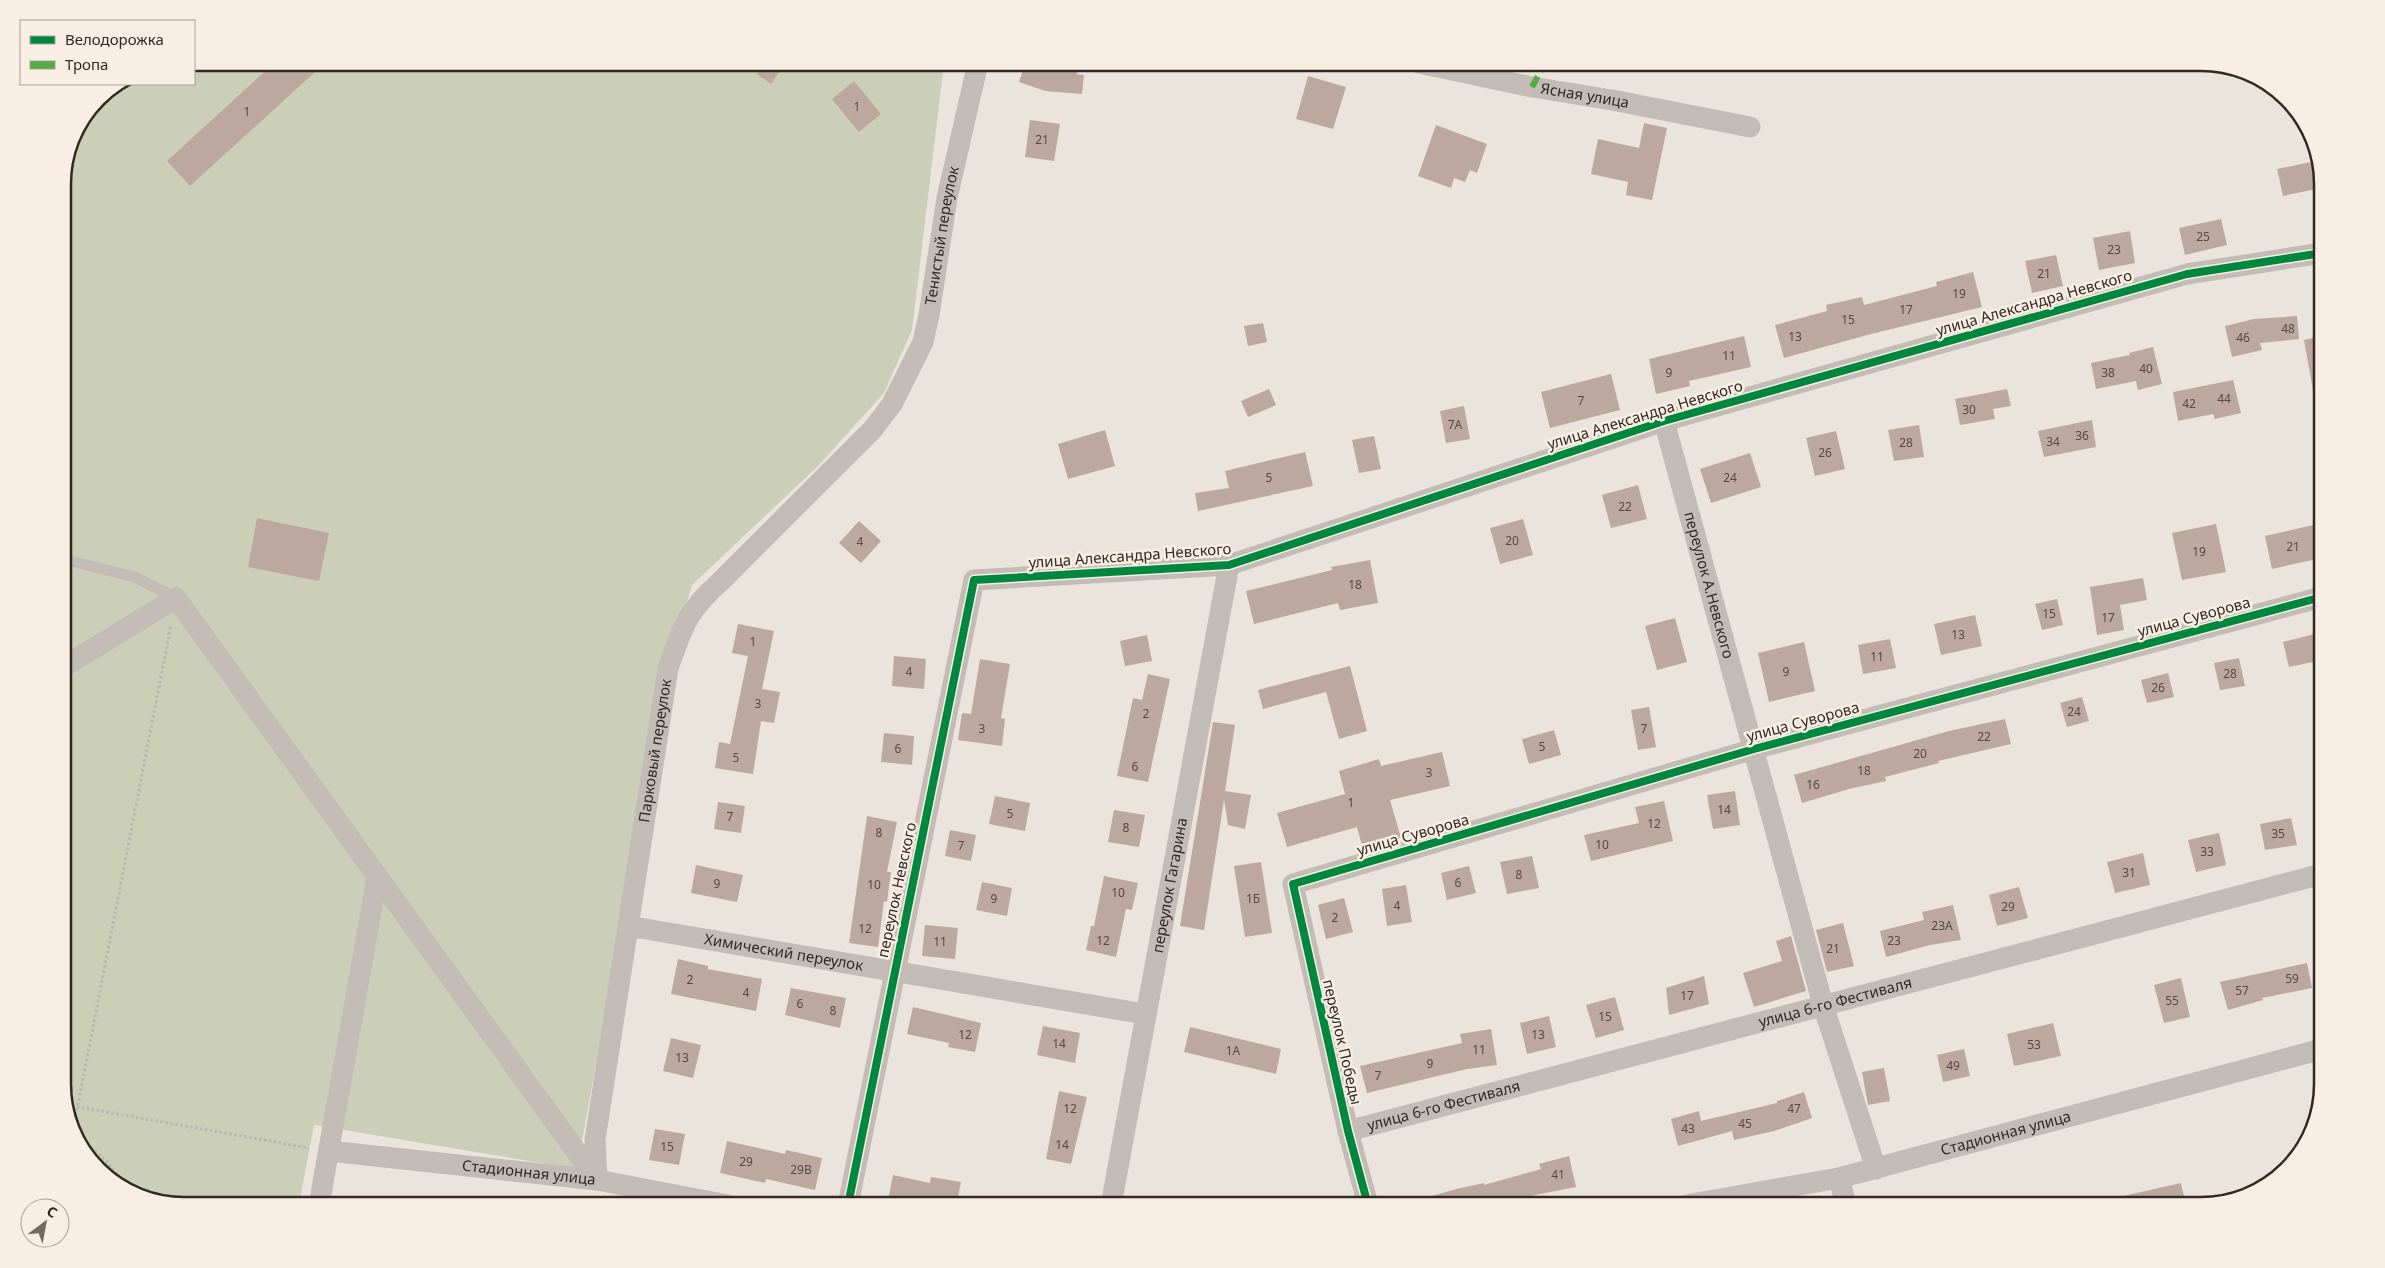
<svg xmlns="http://www.w3.org/2000/svg" width="2385" height="1268" font-family="'Noto Sans',sans-serif">
<rect width="100%" height="100%" fill="#eae4dd"/>
<path fill="#cbcfb7" d="M 194,63 L 944,63 L 912,330 L 884,393 L 817,467 L 692,585 L 668,665 L 577,1169 L 314,1125 L 299,1205 L 184,1205 L 130,1193 L 83,1152 L 63,1092 L 63,176 L 72,137 L 98,98 L 119,84 L 194,84 Z"/>
<g fill="#bda89f">
<path d="M 275,62 L 326,62 L 190,186 L 167,161 Z"/>
<path d="M 765,62 L 786,62 L 771,84 L 757,74 Z"/>
<path d="M 1044,62 L 1078,64 L 1077,74 L 1084,75 L 1082,94 L 1045,91 L 1019,82 L 1025,64 L 1043,70 Z"/>
<path d="M 1308,76 L 1346,87 L 1333,129 L 1296,119 Z"/>
<path d="M 854,81 L 881,114 L 859,132 L 832,99 Z"/>
<path d="M 1030,120 L 1060,124 L 1054,161 L 1025,157 Z"/>
<path d="M 1644,123 L 1667,128 L 1652,200 L 1626,195 L 1628,182 L 1591,174 L 1598,139 L 1639,148 Z"/>
<path d="M 1436,125 L 1487,144 L 1477,173 L 1470,170 L 1465,182 L 1454,178 L 1451,188 L 1418,176 Z"/>
<path d="M 2316,161 L 2321,188 L 2283,196 L 2277,169 Z"/>
<path d="M 2221,219 L 2227,245 L 2185,255 L 2179,228 Z"/>
<path d="M 2130,231 L 2135,263 L 2099,270 L 2093,238 Z"/>
<path d="M 2056,255 L 2063,286 L 2032,293 L 2025,261 Z"/>
<path d="M 1973,272 L 1982,307 L 1871,334 L 1784,358 L 1775,325 L 1827,311 L 1826,305 L 1862,297 L 1864,305 L 1937,286 L 1936,282 Z"/>
<path d="M 2297,316 L 2299,339 L 2260,343 L 2262,350 L 2232,357 L 2225,326 L 2254,319 Z"/>
<path d="M 1263,323 L 1267,342 L 1248,346 L 1244,326 Z"/>
<path d="M 1744,336 L 1751,367 L 1689,381 L 1690,386 L 1656,394 L 1649,359 Z"/>
<path d="M 2322,336 L 2322,396 L 2314,396 L 2304,340 Z"/>
<path d="M 2153,347 L 2162,384 L 2138,390 L 2136,381 L 2096,389 L 2091,363 L 2130,355 L 2129,353 Z"/>
<path d="M 1611,374 L 1620,410 L 1550,428 L 1541,392 Z"/>
<path d="M 2233,380 L 2241,413 L 2215,419 L 2213,414 L 2178,421 L 2173,392 Z"/>
<path d="M 1269,389 L 1276,405 L 1248,417 L 1241,401 Z"/>
<path d="M 2007,389 L 2011,406 L 1993,409 L 1995,419 L 1960,425 L 1955,399 Z"/>
<path d="M 1464,406 L 1470,439 L 1446,443 L 1440,411 Z"/>
<path d="M 2092,420 L 2096,447 L 2044,457 L 2038,431 Z"/>
<path d="M 1919,425 L 1924,457 L 1894,461 L 1888,430 Z"/>
<path d="M 1105,430 L 1115,466 L 1068,479 L 1058,444 Z"/>
<path d="M 1836,431 L 1845,469 L 1815,476 L 1806,438 Z"/>
<path d="M 1374,436 L 1381,469 L 1359,473 L 1352,440 Z"/>
<path d="M 1305,452 L 1313,486 L 1198,511 L 1195,493 L 1229,488 L 1225,471 Z"/>
<path d="M 1750,453 L 1761,487 L 1711,503 L 1700,469 Z"/>
<path d="M 1638,485 L 1647,519 L 1611,528 L 1602,495 Z"/>
<path d="M 257,518 L 329,533 L 319,581 L 248,567 Z"/>
<path d="M 1523,519 L 1533,555 L 1500,564 L 1490,528 Z"/>
<path d="M 859,521 L 881,541 L 861,563 L 839,543 Z"/>
<path d="M 2216,524 L 2226,572 L 2182,580 L 2172,533 Z"/>
<path d="M 2313,525 L 2321,558 L 2272,569 L 2265,536 Z"/>
<path d="M 1370,560 L 1378,603 L 1340,610 L 1338,603 L 1254,624 L 1246,591 L 1332,570 L 1331,567 Z"/>
<path d="M 2143,578 L 2147,600 L 2120,605 L 2124,630 L 2097,635 L 2090,587 Z"/>
<path d="M 2057,599 L 2063,625 L 2042,630 L 2035,604 Z"/>
<path d="M 1975,615 L 1982,646 L 1941,655 L 1934,624 Z"/>
<path d="M 1675,618 L 1687,662 L 1657,670 L 1645,626 Z"/>
<path d="M 738,624 L 774,631 L 762,689 L 780,692 L 774,723 L 761,721 L 753,774 L 715,768 L 719,742 L 730,744 L 748,656 L 732,653 Z"/>
<path d="M 2322,632 L 2322,660 L 2289,667 L 2283,642 Z"/>
<path d="M 1147,635 L 1152,661 L 1125,666 L 1120,641 Z"/>
<path d="M 1890,639 L 1896,668 L 1863,674 L 1858,645 Z"/>
<path d="M 1804,642 L 1815,691 L 1769,702 L 1758,653 Z"/>
<path d="M 894,656 L 926,659 L 924,689 L 892,686 Z"/>
<path d="M 2239,658 L 2245,686 L 2220,690 L 2214,663 Z"/>
<path d="M 980,659 L 1010,664 L 1001,718 L 1005,719 L 1002,746 L 958,740 L 962,713 L 971,714 Z"/>
<path d="M 1350,666 L 1367,731 L 1339,739 L 1326,692 L 1263,709 L 1258,690 Z"/>
<path d="M 2168,673 L 2174,697 L 2147,703 L 2141,680 Z"/>
<path d="M 1148,674 L 1170,679 L 1148,782 L 1117,776 L 1133,698 L 1142,700 Z"/>
<path d="M 2082,697 L 2089,721 L 2067,727 L 2060,703 Z"/>
<path d="M 1649,707 L 1656,747 L 1638,750 L 1631,710 Z"/>
<path d="M 2005,719 L 2011,744 L 1938,761 L 1939,763 L 1885,777 L 1886,781 L 1849,789 L 1802,803 L 1794,775 L 1949,731 Z"/>
<path d="M 1213,722 L 1235,725 L 1225,791 L 1251,795 L 1245,829 L 1228,825 L 1224,800 L 1204,930 L 1180,926 Z"/>
<path d="M 1554,730 L 1561,755 L 1529,764 L 1522,739 Z"/>
<path d="M 884,733 L 914,736 L 912,765 L 881,762 Z"/>
<path d="M 1442,752 L 1450,786 L 1390,800 L 1401,838 L 1363,849 L 1357,827 L 1287,847 L 1277,813 L 1345,794 L 1339,771 L 1379,759 L 1381,766 Z"/>
<path d="M 1735,791 L 1740,825 L 1713,829 L 1707,795 Z"/>
<path d="M 995,796 L 1030,803 L 1025,831 L 989,824 Z"/>
<path d="M 1664,801 L 1673,841 L 1591,861 L 1584,835 L 1639,823 L 1635,807 Z"/>
<path d="M 718,802 L 745,806 L 741,833 L 714,829 Z"/>
<path d="M 1114,810 L 1145,815 L 1139,847 L 1108,842 Z"/>
<path d="M 867,816 L 897,822 L 887,872 L 891,872 L 887,902 L 884,901 L 878,947 L 849,943 Z"/>
<path d="M 2291,818 L 2297,845 L 2265,850 L 2260,824 Z"/>
<path d="M 950,830 L 976,835 L 971,861 L 945,856 Z"/>
<path d="M 2219,833 L 2226,865 L 2196,872 L 2188,840 Z"/>
<path d="M 2143,853 L 2150,885 L 2115,893 L 2107,862 Z"/>
<path d="M 1532,856 L 1539,888 L 1507,894 L 1500,862 Z"/>
<path d="M 1261,862 L 1272,933 L 1245,937 L 1234,866 Z"/>
<path d="M 696,865 L 743,875 L 737,902 L 691,893 Z"/>
<path d="M 1469,866 L 1476,893 L 1447,900 L 1441,873 Z"/>
<path d="M 1104,876 L 1138,883 L 1132,910 L 1126,909 L 1116,957 L 1086,950 L 1091,926 L 1094,926 Z"/>
<path d="M 982,882 L 1012,888 L 1007,916 L 976,910 Z"/>
<path d="M 1406,885 L 1412,922 L 1387,926 L 1382,889 Z"/>
<path d="M 2019,887 L 2028,918 L 1997,926 L 1989,895 Z"/>
<path d="M 1344,898 L 1353,932 L 1326,939 L 1318,905 Z"/>
<path d="M 1953,905 L 1961,940 L 1930,945 L 1886,957 L 1880,931 L 1924,920 L 1922,912 Z"/>
<path d="M 1843,923 L 1854,966 L 1827,972 L 1816,930 Z"/>
<path d="M 925,925 L 958,928 L 955,959 L 922,956 Z"/>
<path d="M 1791,936 L 1806,991 L 1754,1007 L 1743,973 L 1782,961 L 1776,941 Z"/>
<path d="M 678,959 L 708,966 L 708,969 L 762,979 L 756,1011 L 671,994 Z"/>
<path d="M 2307,963 L 2312,988 L 2262,998 L 2263,1000 L 2228,1010 L 2220,982 Z"/>
<path d="M 1704,976 L 1709,1004 L 1669,1015 L 1666,988 Z"/>
<path d="M 2181,978 L 2190,1017 L 2164,1023 L 2154,985 Z"/>
<path d="M 791,988 L 846,998 L 840,1028 L 785,1015 Z"/>
<path d="M 1615,997 L 1624,1030 L 1596,1038 L 1586,1005 Z"/>
<path d="M 913,1007 L 981,1023 L 975,1052 L 948,1047 L 949,1043 L 907,1034 Z"/>
<path d="M 1549,1016 L 1556,1047 L 1527,1054 L 1520,1023 Z"/>
<path d="M 2053,1023 L 2061,1056 L 2014,1066 L 2007,1034 Z"/>
<path d="M 1043,1026 L 1080,1033 L 1075,1063 L 1037,1055 Z"/>
<path d="M 1190,1027 L 1281,1049 L 1276,1074 L 1184,1052 Z"/>
<path d="M 1491,1029 L 1497,1065 L 1467,1069 L 1367,1093 L 1360,1066 L 1462,1043 L 1460,1034 Z"/>
<path d="M 671,1038 L 701,1045 L 693,1078 L 663,1071 Z"/>
<path d="M 1964,1049 L 1970,1076 L 1943,1082 L 1937,1055 Z"/>
<path d="M 1884,1068 L 1890,1101 L 1868,1105 L 1862,1072 Z"/>
<path d="M 1059,1091 L 1087,1097 L 1071,1164 L 1046,1159 Z"/>
<path d="M 1804,1092 L 1812,1118 L 1774,1131 L 1734,1140 L 1732,1131 L 1678,1146 L 1671,1119 L 1699,1111 L 1701,1121 L 1777,1103 L 1777,1101 Z"/>
<path d="M 655,1129 L 685,1134 L 679,1165 L 649,1160 Z"/>
<path d="M 727,1141 L 785,1154 L 786,1150 L 822,1158 L 815,1190 L 766,1179 L 765,1183 L 720,1173 Z"/>
<path d="M 1569,1156 L 1576,1187 L 1480,1206 L 1419,1206 L 1418,1200 L 1456,1189 L 1484,1183 L 1484,1185 L 1541,1169 L 1539,1164 Z"/>
<path d="M 893,1175 L 930,1183 L 931,1177 L 961,1182 L 956,1206 L 917,1206 L 888,1200 Z"/>
<path d="M 2181,1183 L 2186,1206 L 2111,1206 L 2110,1199 Z"/>
</g>
<g fill="none" stroke-linecap="round" stroke-linejoin="round">
<g stroke="#bbb4af" stroke-width="3" stroke-dasharray="2.5 2.5" stroke-linecap="butt">
<path d="M 67,1105 L 309,1148"/>
<path d="M 74,1125 L 171,625"/>
<path d="M 81,1145 C 97,1149 107,1161 116,1174 L 115,1180"/>
</g>
<g stroke="#c3bcb6" stroke-width="11">
<path d="M 63,185 L 64,172"/>
<path d="M 63,559 L 135,577 L 176,598"/>
</g>
<g stroke="#c3bcb6" stroke-width="21">
<path id="s1" d="M 1419,63 L 1532,87 L 1612,100 L 1750,127"/>
<path id="s2" d="M 1664,421 L 1823,1005 L 1876,1169"/>
<path d="M 63,667 L 176,598 L 597,1180"/>
<path id="s3" d="M 628,926 L 1145,1014"/>
<path id="s4" d="M 1348,1131 L 2322,874"/>
<path id="s5" d="M 329,1151 L 597,1180 L 728,1205"/>
<path d="M 1839,1178 L 1846,1205"/>
<path id="s6" d="M 597,1180 L 595,1140 L 668,668 C 683,627 686,612 720,582 L 873,429 L 892,404 L 923,342 L 929,315 L 947,198 L 978,63"/>
<path d="M 319,1205 L 377,878"/>
<path d="M 848,1205 L 974,580 L 1229,565 L 1664,421 L 2187,274 L 2322,253"/>
<path id="s7" d="M 1111,1205 L 1229,565"/>
<path d="M 1368,1205 L 1348,1131 L 1293,884 L 1754,749 L 2322,597"/>
<path id="s8" d="M 1686,1205 L 1839,1178 L 2322,1049"/>
</g>
<path stroke="#54ab44" stroke-width="6" stroke-dasharray="12 6" stroke-linecap="butt" d="M 1532,87 L 1545,63"/>
<g stroke="#f8eee3" stroke-width="11">
<g id="cycleway">
<path d="M 848,1205 L 974,580 L 1229,565 L 1664,421 L 2187,274 L 2322,253"/>
<path d="M 1368,1205 L 1348,1131 L 1293,884 L 1754,749 L 2322,597"/>
</g>
</g>
<use href="#cycleway" stroke="#00873e" stroke-width="8"/>
</g>
<g text-anchor="middle" stroke-width="5" stroke-linejoin="round" paint-order="stroke">
<g font-size="12" fill="#554944">
<text x="857" y="111">1</text>
<text x="247" y="116">1</text>
<text x="1042" y="144">21</text>
<text x="2203" y="241">25</text>
<text x="2114" y="254">23</text>
<text x="2044" y="278">21</text>
<text x="1959" y="298">19</text>
<text x="1906" y="314">17</text>
<text x="1848" y="324">15</text>
<text x="2288" y="333">48</text>
<text x="1795" y="341">13</text>
<text x="2243" y="342">46</text>
<text x="1729" y="360">11</text>
<text x="2146" y="373">40</text>
<text x="1669" y="377">9</text>
<text x="2108" y="377">38</text>
<text x="2224" y="403">44</text>
<text x="1581" y="405">7</text>
<text x="2189" y="408">42</text>
<text x="1969" y="414">30</text>
<text x="1455" y="429">7А</text>
<text x="2082" y="440">36</text>
<text x="2053" y="446">34</text>
<text x="1906" y="447">28</text>
<text x="1825" y="457">26</text>
<text x="1269" y="482">5</text>
<text x="1730" y="482">24</text>
<text x="1625" y="511">22</text>
<text x="1512" y="545">20</text>
<text x="860" y="546">4</text>
<text x="2293" y="551">21</text>
<text x="2199" y="556">19</text>
<text x="1355" y="589">18</text>
<text x="2049" y="618">15</text>
<text x="2108" y="622">17</text>
<text x="1958" y="639">13</text>
<text x="753" y="646">1</text>
<text x="1877" y="661">11</text>
<text x="909" y="676">4</text>
<text x="1786" y="676">9</text>
<text x="2230" y="678">28</text>
<text x="2158" y="692">26</text>
<text x="758" y="708">3</text>
<text x="2074" y="716">24</text>
<text x="1146" y="718">2</text>
<text x="982" y="733">3</text>
<text x="1644" y="733">7</text>
<text x="1984" y="741">22</text>
<text x="1542" y="751">5</text>
<text x="898" y="753">6</text>
<text x="1920" y="758">20</text>
<text x="736" y="762">5</text>
<text x="1135" y="771">6</text>
<text x="1864" y="775">18</text>
<text x="1429" y="777">3</text>
<text x="1813" y="789">16</text>
<text x="1351" y="807">1</text>
<text x="1724" y="814">14</text>
<text x="1010" y="818">5</text>
<text x="730" y="821">7</text>
<text x="1654" y="828">12</text>
<text x="1126" y="832">8</text>
<text x="879" y="837">8</text>
<text x="2278" y="838">35</text>
<text x="1602" y="849">10</text>
<text x="961" y="850">7</text>
<text x="2207" y="856">33</text>
<text x="2129" y="877">31</text>
<text x="1519" y="879">8</text>
<text x="1458" y="887">6</text>
<text x="717" y="888">9</text>
<text x="874" y="889">10</text>
<text x="1118" y="897">10</text>
<text x="994" y="903">9</text>
<text x="1253" y="903">1Б</text>
<text x="1397" y="910">4</text>
<text x="2008" y="911">29</text>
<text x="1335" y="922">2</text>
<text x="1942" y="930">23А</text>
<text x="865" y="933">12</text>
<text x="1103" y="945">12</text>
<text x="1894" y="945">23</text>
<text x="940" y="946">11</text>
<text x="1833" y="953">21</text>
<text x="2292" y="983">59</text>
<text x="690" y="984">2</text>
<text x="2242" y="995">57</text>
<text x="746" y="997">4</text>
<text x="1687" y="1000">17</text>
<text x="2172" y="1005">55</text>
<text x="800" y="1008">6</text>
<text x="833" y="1015">8</text>
<text x="1605" y="1021">15</text>
<text x="965" y="1039">12</text>
<text x="1538" y="1039">13</text>
<text x="1059" y="1048">14</text>
<text x="2034" y="1049">53</text>
<text x="1479" y="1054">11</text>
<text x="1233" y="1055">1А</text>
<text x="682" y="1062">13</text>
<text x="1430" y="1068">9</text>
<text x="1953" y="1070">49</text>
<text x="1378" y="1080">7</text>
<text x="1070" y="1113">12</text>
<text x="1794" y="1113">47</text>
<text x="1745" y="1128">45</text>
<text x="1688" y="1133">43</text>
<text x="1062" y="1149">14</text>
<text x="667" y="1151">15</text>
<text x="746" y="1166">29</text>
<text x="801" y="1174">29В</text>
<text x="1558" y="1179">41</text>
</g>
<g font-size="15" fill="#322925" stroke="#f8eee3">
<text dy="5" stroke="none"><textPath href="#s1" startOffset="169">Ясная улица</textPath></text>
<text dy="5" stroke="none"><textPath href="#s6" startOffset="1045">Тенистый переулок</textPath></text>
<text transform="translate(2034 303) rotate(-16)" y="5">улица Александра Невского</text>
<text transform="translate(1645 415) rotate(-17)" y="5">улица Александра Невского</text>
<text transform="translate(1130 556) rotate(-4)" y="5">улица Александра Невского</text>
<text dy="5" stroke="none"><textPath href="#s2" startOffset="170">переулок А.Невского</textPath></text>
<text transform="translate(2194 617) rotate(-15)" y="5">улица Суворова</text>
<text transform="translate(1803 722) rotate(-15)" y="5">улица Суворова</text>
<text dy="5" stroke="none"><textPath href="#s6" startOffset="434">Парковый переулок</textPath></text>
<text transform="translate(1413 835) rotate(-16)" y="5">улица Суворова</text>
<text dy="5" stroke="none"><textPath href="#s7" startOffset="325">переулок Гагарина</textPath></text>
<text transform="translate(897 890) rotate(-78)" y="5">переулок Невского</text>
<text dy="5" stroke="none"><textPath href="#s3" startOffset="158">Химический переулок</textPath></text>
<text dy="5" stroke="none"><textPath href="#s4" startOffset="504">улица 6-го Фестиваля</textPath></text>
<text transform="translate(1342 1042) rotate(77)" y="5">переулок Победы</text>
<text dy="5" stroke="none"><textPath href="#s4" startOffset="99">улица 6-го Фестиваля</textPath></text>
<text dy="5" stroke="none"><textPath href="#s8" startOffset="328">Стадионная улица</textPath></text>
<text dy="5" stroke="none"><textPath href="#s5" startOffset="201">Стадионная улица</textPath></text>
</g>
</g>
<path d="M0 0H2385V1268H0ZM184 71H2201A113 113 0 0 1 2314 184V1084A113 113 0 0 1 2201 1197H184A113 113 0 0 1 71 1084V184A113 113 0 0 1 184 71Z" fill="#f8eee3" fill-rule="evenodd"/>
<path fill="none" stroke="#322925" stroke-width="2.5" d="M184 71H2201A113 113 0 0 1 2314 184V1084A113 113 0 0 1 2201 1197H184A113 113 0 0 1 71 1084V184A113 113 0 0 1 184 71Z"/>
<rect x="20" y="20" width="175" height="65" fill="#f8eee3" stroke="#a99f97"/>
<rect x="30" y="36" width="25" height="8" fill="#00873e" stroke="#a99f97"/>
<text x="65" y="45" font-size="15" fill="#322925">Велодорожка</text>
<rect x="30" y="61" width="25" height="8" fill="#54ab44" stroke="#a99f97"/>
<text x="65" y="70" font-size="15" fill="#322925">Тропа</text>
<g transform="translate(45 1223) rotate(32)"><circle r="24" fill="#f8eee3" stroke="#a99f97"/>
<path d="M0-4L9 19L0 12L-9 19Z" fill="#726a65"/>
<text y="-8" font-size="14" font-weight="bold" text-anchor="middle" fill="#322925">С</text>
</g>
</svg>
